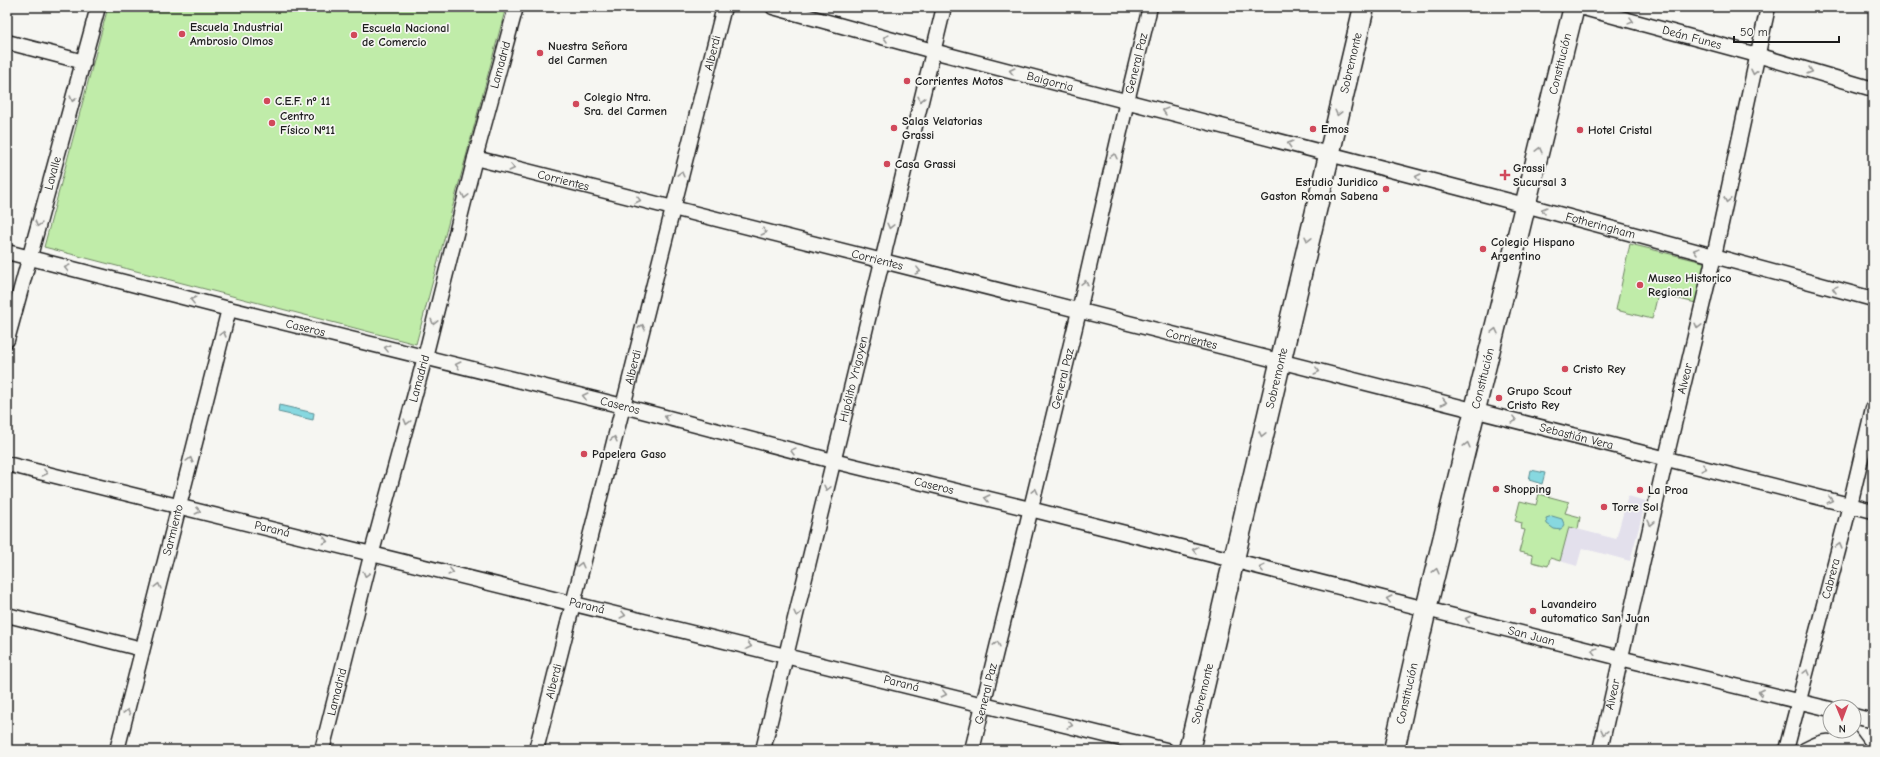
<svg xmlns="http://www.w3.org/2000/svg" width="1880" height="757" font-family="'Comic Neue',sans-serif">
<rect width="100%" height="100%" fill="#f6f6f2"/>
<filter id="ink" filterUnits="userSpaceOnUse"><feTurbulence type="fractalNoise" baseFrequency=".025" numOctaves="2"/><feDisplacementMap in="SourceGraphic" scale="8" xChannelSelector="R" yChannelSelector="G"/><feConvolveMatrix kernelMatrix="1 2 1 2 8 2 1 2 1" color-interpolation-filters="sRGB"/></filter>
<g filter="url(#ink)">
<path fill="#e3e0ec" d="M 1628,496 L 1646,501 L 1630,561 L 1582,548 L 1577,566 L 1560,561 L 1569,527 L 1616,539 Z"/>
<g fill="#c0eca9" stroke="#6e8462">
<path d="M 108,7 L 506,7 L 416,344 L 44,247 Z"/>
<path d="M 1630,244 L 1707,263 L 1696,303 L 1658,294 L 1652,319 L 1616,310 Z"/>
<path d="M 1539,494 L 1569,502 L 1565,513 L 1580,517 L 1578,529 L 1569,527 L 1560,561 L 1550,558 L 1548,566 L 1532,562 L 1533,555 L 1519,552 L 1525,530 L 1521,529 L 1522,523 L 1515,521 L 1520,501 L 1536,505 Z"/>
</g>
<g fill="#87d8e0" stroke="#5c8d92">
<path d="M 279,405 L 314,413 L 313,420 L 278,412 Z"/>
<path d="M 1531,470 L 1545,473 L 1542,484 L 1529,480 Z"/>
<path d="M 1552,516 L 1562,519 L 1564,524 L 1561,530 L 1554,529 L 1547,524 L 1546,518 Z"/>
</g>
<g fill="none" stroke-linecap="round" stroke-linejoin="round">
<g stroke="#1c1c1c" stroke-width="17">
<g id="minor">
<path id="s1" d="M 773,7 L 933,51 L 1525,205 L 1873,299"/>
<path id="s2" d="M 1580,7 L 1757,55 L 1873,89"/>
<path d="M 7,42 L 84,62"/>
<path id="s3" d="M 475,158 L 1873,511"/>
<path id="s4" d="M 7,252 L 229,309 L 623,406 L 833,461 L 1030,509 L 1620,658 L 1830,709"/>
<path id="s5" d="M 7,340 L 98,7"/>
<path id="s6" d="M 7,464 C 393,559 780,651 1166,750"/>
<path d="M 7,615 L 142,649"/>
<path d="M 1854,716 L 1873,721"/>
<path d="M 1845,731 L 1859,750"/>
<path id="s7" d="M 117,750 L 229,309"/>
<path id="s8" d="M 322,750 L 372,552 L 425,357 L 475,158 L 516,7"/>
<path id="s9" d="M 536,750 L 724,7"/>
<path id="s10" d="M 763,750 L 944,7"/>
<path id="s11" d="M 972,750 L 1079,311 L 1127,101 L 1150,7"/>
<path id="s12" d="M 1600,750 L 1666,458 L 1714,256 L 1768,7"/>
<path id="s13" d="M 1786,750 L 1850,505 L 1873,408"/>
<path d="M 1805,750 C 1825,739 1831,739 1851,750"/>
</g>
</g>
<g stroke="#1c1c1c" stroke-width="23">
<g id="secondary">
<path id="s14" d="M 1189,750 L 1364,7"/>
<path id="s15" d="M 1394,750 L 1426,609 L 1574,7"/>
</g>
</g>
<use href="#minor" stroke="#f6f6f2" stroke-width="14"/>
<use href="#secondary" stroke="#f6f6f2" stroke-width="20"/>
</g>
<defs><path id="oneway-chevron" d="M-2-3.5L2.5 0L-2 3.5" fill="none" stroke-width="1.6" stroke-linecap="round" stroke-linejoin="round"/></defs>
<g stroke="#949492">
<use href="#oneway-chevron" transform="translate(1631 21) rotate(15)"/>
<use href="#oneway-chevron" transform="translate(886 38) rotate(-165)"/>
<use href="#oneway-chevron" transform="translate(1012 71) rotate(-166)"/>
<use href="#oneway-chevron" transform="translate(1810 71) rotate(16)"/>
<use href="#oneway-chevron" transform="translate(1754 72) rotate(102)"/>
<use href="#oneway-chevron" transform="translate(73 99) rotate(106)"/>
<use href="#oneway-chevron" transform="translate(921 99) rotate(104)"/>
<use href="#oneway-chevron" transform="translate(1165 111) rotate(-165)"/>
<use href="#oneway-chevron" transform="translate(1338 113) rotate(104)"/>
<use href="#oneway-chevron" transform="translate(1290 144) rotate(-165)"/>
<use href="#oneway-chevron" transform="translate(1539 150) rotate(-76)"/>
<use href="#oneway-chevron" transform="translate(1114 156) rotate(-77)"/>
<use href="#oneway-chevron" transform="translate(512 168) rotate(14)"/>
<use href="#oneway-chevron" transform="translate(681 174) rotate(-76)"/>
<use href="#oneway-chevron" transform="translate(1418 177) rotate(-166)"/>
<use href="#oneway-chevron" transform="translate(465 196) rotate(104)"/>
<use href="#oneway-chevron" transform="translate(638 200) rotate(14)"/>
<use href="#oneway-chevron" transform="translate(1727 200) rotate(102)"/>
<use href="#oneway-chevron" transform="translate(1544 210) rotate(-165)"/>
<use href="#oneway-chevron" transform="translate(38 224) rotate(106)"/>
<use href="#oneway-chevron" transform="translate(890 226) rotate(104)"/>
<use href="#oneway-chevron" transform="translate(764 232) rotate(14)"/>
<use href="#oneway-chevron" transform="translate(1308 239) rotate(103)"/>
<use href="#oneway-chevron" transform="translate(1696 251) rotate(-165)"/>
<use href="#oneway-chevron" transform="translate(67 268) rotate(-166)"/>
<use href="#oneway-chevron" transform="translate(918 271) rotate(14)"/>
<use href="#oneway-chevron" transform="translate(1085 283) rotate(-77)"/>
<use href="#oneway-chevron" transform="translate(1835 289) rotate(-165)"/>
<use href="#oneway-chevron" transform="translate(193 300) rotate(-166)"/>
<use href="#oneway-chevron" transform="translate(434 322) rotate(104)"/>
<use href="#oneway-chevron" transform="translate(1698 326) rotate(104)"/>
<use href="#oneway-chevron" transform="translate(642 327) rotate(-76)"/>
<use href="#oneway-chevron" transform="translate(1495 331) rotate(-77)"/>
<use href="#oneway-chevron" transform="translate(223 334) rotate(-75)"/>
<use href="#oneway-chevron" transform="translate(387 348) rotate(-166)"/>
<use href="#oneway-chevron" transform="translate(458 365) rotate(-166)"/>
<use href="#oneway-chevron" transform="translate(1317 371) rotate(14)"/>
<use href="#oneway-chevron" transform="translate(585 396) rotate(-166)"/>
<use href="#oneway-chevron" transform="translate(1444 402) rotate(14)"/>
<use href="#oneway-chevron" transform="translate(667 417) rotate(-165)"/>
<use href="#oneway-chevron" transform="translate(1514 420) rotate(14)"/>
<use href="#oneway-chevron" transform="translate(407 422) rotate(105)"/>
<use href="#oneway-chevron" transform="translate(1262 434) rotate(103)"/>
<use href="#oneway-chevron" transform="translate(614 439) rotate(-76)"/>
<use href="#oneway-chevron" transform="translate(1467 445) rotate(-76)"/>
<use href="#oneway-chevron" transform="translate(793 451) rotate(-165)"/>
<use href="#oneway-chevron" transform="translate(190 460) rotate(-75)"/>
<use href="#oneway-chevron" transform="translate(1704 468) rotate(14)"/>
<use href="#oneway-chevron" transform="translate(45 473) rotate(14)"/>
<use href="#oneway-chevron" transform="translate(827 488) rotate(103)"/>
<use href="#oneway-chevron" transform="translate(1035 491) rotate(-76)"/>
<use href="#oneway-chevron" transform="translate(987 498) rotate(-166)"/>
<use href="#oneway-chevron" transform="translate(1830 500) rotate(14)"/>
<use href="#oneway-chevron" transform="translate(198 511) rotate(13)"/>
<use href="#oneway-chevron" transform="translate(1651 523) rotate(103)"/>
<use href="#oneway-chevron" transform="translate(325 541) rotate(13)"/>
<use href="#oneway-chevron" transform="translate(1839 546) rotate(-75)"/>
<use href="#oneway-chevron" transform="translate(1195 550) rotate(-166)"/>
<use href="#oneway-chevron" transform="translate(581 565) rotate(-76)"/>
<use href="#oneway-chevron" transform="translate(1262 568) rotate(-166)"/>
<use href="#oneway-chevron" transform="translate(1436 571) rotate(-76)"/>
<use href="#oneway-chevron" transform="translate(451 572) rotate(14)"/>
<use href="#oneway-chevron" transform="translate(366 574) rotate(104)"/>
<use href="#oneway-chevron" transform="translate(158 586) rotate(-76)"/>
<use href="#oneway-chevron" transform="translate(1389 599) rotate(-166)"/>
<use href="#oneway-chevron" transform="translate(797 614) rotate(103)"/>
<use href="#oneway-chevron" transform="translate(623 615) rotate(14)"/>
<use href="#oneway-chevron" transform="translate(1468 619) rotate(-166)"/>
<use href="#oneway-chevron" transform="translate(997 644) rotate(-76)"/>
<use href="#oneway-chevron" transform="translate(749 646) rotate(14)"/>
<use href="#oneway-chevron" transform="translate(1594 651) rotate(-166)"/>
<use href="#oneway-chevron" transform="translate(1807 672) rotate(-75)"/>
<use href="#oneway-chevron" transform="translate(1761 692) rotate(-167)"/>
<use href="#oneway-chevron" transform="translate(944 694) rotate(14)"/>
<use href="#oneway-chevron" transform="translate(127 712) rotate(-76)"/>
<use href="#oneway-chevron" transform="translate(1070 725) rotate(14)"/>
<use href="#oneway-chevron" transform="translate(1604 732) rotate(103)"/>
</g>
</g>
<g fill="#d1495b" stroke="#f6f6f2" stroke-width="1.5">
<circle cx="182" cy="34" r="4"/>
<circle cx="354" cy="35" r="4"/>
<circle cx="540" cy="53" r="4"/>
<circle cx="907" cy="81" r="4"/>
<circle cx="267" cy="101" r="4"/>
<circle cx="576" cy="104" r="4"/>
<circle cx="272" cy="123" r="4"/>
<circle cx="894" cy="128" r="4"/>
<circle cx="1313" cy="129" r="4"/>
<circle cx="1580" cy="130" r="4"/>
<circle cx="887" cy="164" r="4"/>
<path d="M1503 169h4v4h4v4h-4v4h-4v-4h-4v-4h4z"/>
<circle cx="1386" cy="189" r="4"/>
<circle cx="1483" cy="249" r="4"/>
<circle cx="1640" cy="285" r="4"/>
<circle cx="1565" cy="369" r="4"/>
<circle cx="1499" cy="398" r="4"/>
<circle cx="584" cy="454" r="4"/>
<circle cx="1496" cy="489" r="4"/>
<circle cx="1640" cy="490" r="4"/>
<circle cx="1604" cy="507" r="4"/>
<circle cx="1533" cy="611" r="4"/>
</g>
<g text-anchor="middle" stroke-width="3.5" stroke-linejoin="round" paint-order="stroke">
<g font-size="12" font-weight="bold" fill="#1c1c1c" stroke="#f6f6f2" text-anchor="start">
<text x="190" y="31">Escuela Industrial<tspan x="190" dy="14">Ambrosio Olmos</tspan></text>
<text x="362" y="32">Escuela Nacional<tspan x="362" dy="14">de Comercio</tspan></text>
<text x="548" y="50">Nuestra Señora<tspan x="548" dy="14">del Carmen</tspan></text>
<text x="915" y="85">Corrientes Motos</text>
<text x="584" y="101">Colegio Ntra.<tspan x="584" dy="14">Sra. del Carmen</tspan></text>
<text x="275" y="105">C.E.F. nº 11</text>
<text x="280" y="120">Centro<tspan x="280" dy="14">Físico Nº11</tspan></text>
<text x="902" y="125">Salas Velatorias<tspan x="902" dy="14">Grassi</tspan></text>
<text x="1321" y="133">Emos</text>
<text x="1588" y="134">Hotel Cristal</text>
<text x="895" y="168">Casa Grassi</text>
<text x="1513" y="172">Grassi<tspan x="1513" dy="14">Sucursal 3</tspan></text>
<text x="1378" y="186" text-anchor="end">Estudio Juridico<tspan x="1378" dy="14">Gaston Roman Sabena</tspan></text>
<text x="1491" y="246">Colegio Hispano<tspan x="1491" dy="14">Argentino</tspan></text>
<text x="1648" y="282">Museo Historico<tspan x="1648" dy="14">Regional</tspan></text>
<text x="1573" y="373">Cristo Rey</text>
<text x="1507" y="395">Grupo Scout<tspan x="1507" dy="14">Cristo Rey</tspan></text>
<text x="592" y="458">Papelera Gaso</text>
<text x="1504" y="493">Shopping</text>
<text x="1648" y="494">La Proa</text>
<text x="1612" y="511">Torre Sol</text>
<text x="1541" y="608">Lavandeiro<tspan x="1541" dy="14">automatico San Juan</tspan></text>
</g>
<g font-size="12" fill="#1c1c1c" stroke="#f6f6f2">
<text dy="4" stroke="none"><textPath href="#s2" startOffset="116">Deán Funes</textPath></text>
<text dy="4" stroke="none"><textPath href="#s9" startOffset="719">Alberdi</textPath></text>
<text dy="4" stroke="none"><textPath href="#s11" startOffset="706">General Paz</textPath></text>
<text dy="4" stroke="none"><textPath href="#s14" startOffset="706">Sobremonte</textPath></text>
<text dy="4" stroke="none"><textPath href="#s15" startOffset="706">Constitución</textPath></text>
<text dy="4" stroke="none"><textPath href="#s8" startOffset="708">Lamadrid</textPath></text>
<text dy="4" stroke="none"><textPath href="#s1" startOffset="287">Baigorria</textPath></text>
<text dy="4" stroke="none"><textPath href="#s5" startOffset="173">Lavalle</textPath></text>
<text dy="4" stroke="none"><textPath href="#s3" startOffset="91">Corrientes</textPath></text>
<text dy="4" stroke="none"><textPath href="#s1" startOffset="856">Fotheringham</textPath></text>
<text dy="4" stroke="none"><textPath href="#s3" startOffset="415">Corrientes</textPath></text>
<text dy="4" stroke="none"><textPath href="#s4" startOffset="308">Caseros</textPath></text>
<text dy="4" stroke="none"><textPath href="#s3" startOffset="739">Corrientes</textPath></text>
<text dy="4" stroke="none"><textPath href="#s9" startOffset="395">Alberdi</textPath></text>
<text dy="4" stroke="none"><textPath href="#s10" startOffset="382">Hipólito Yrigoyen</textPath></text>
<text dy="4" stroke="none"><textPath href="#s14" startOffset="382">Sobremonte</textPath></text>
<text dy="4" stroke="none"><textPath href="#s15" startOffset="382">Constitución</textPath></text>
<text dy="4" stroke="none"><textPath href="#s8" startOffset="384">Lamadrid</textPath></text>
<text dy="4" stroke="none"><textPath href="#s11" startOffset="382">General Paz</textPath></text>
<text dy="4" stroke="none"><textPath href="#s12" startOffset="381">Alvear</textPath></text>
<text dy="4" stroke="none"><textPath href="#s4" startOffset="632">Caseros</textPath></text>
<text dy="4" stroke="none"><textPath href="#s3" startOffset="1136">Sebastián Vera</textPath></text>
<text dy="4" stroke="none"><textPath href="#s4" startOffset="956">Caseros</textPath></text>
<text dy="4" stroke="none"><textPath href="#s6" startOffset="273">Paraná</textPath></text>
<text dy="4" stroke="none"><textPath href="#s7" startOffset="227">Sarmiento</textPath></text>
<text dy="4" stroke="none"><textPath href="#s13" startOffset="177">Cabrera</textPath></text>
<text dy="4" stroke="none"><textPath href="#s6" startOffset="597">Paraná</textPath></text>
<text dy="4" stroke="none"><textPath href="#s4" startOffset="1572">San Juan</textPath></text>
<text dy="4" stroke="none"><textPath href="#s9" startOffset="71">Alberdi</textPath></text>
<text dy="4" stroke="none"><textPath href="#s6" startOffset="921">Paraná</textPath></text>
<text dy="4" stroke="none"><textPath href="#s8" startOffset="60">Lamadrid</textPath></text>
<text dy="4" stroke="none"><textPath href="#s15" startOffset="58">Constitución</textPath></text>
<text dy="4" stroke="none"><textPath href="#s11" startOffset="58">General Paz</textPath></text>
<text dy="4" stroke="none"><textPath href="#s14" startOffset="58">Sobremonte</textPath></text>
<text dy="4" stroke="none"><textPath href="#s12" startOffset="57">Alvear</textPath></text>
</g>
</g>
<rect width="1880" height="757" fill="none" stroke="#f6f6f2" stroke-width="24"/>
<rect x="12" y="12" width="1856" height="733" fill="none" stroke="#1c1c1c" stroke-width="1.5" filter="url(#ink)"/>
<g transform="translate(1842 719) rotate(179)"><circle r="19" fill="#f6f6f2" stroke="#9f9f9c"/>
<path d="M0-3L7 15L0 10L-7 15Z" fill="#d1495b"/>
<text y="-6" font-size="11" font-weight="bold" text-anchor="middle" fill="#1c1c1c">N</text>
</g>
<path d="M1734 36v6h105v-6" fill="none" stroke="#1c1c1c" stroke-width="2"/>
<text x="1740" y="36" font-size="12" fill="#1c1c1c" stroke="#f6f6f2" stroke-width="3" paint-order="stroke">50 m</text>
</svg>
